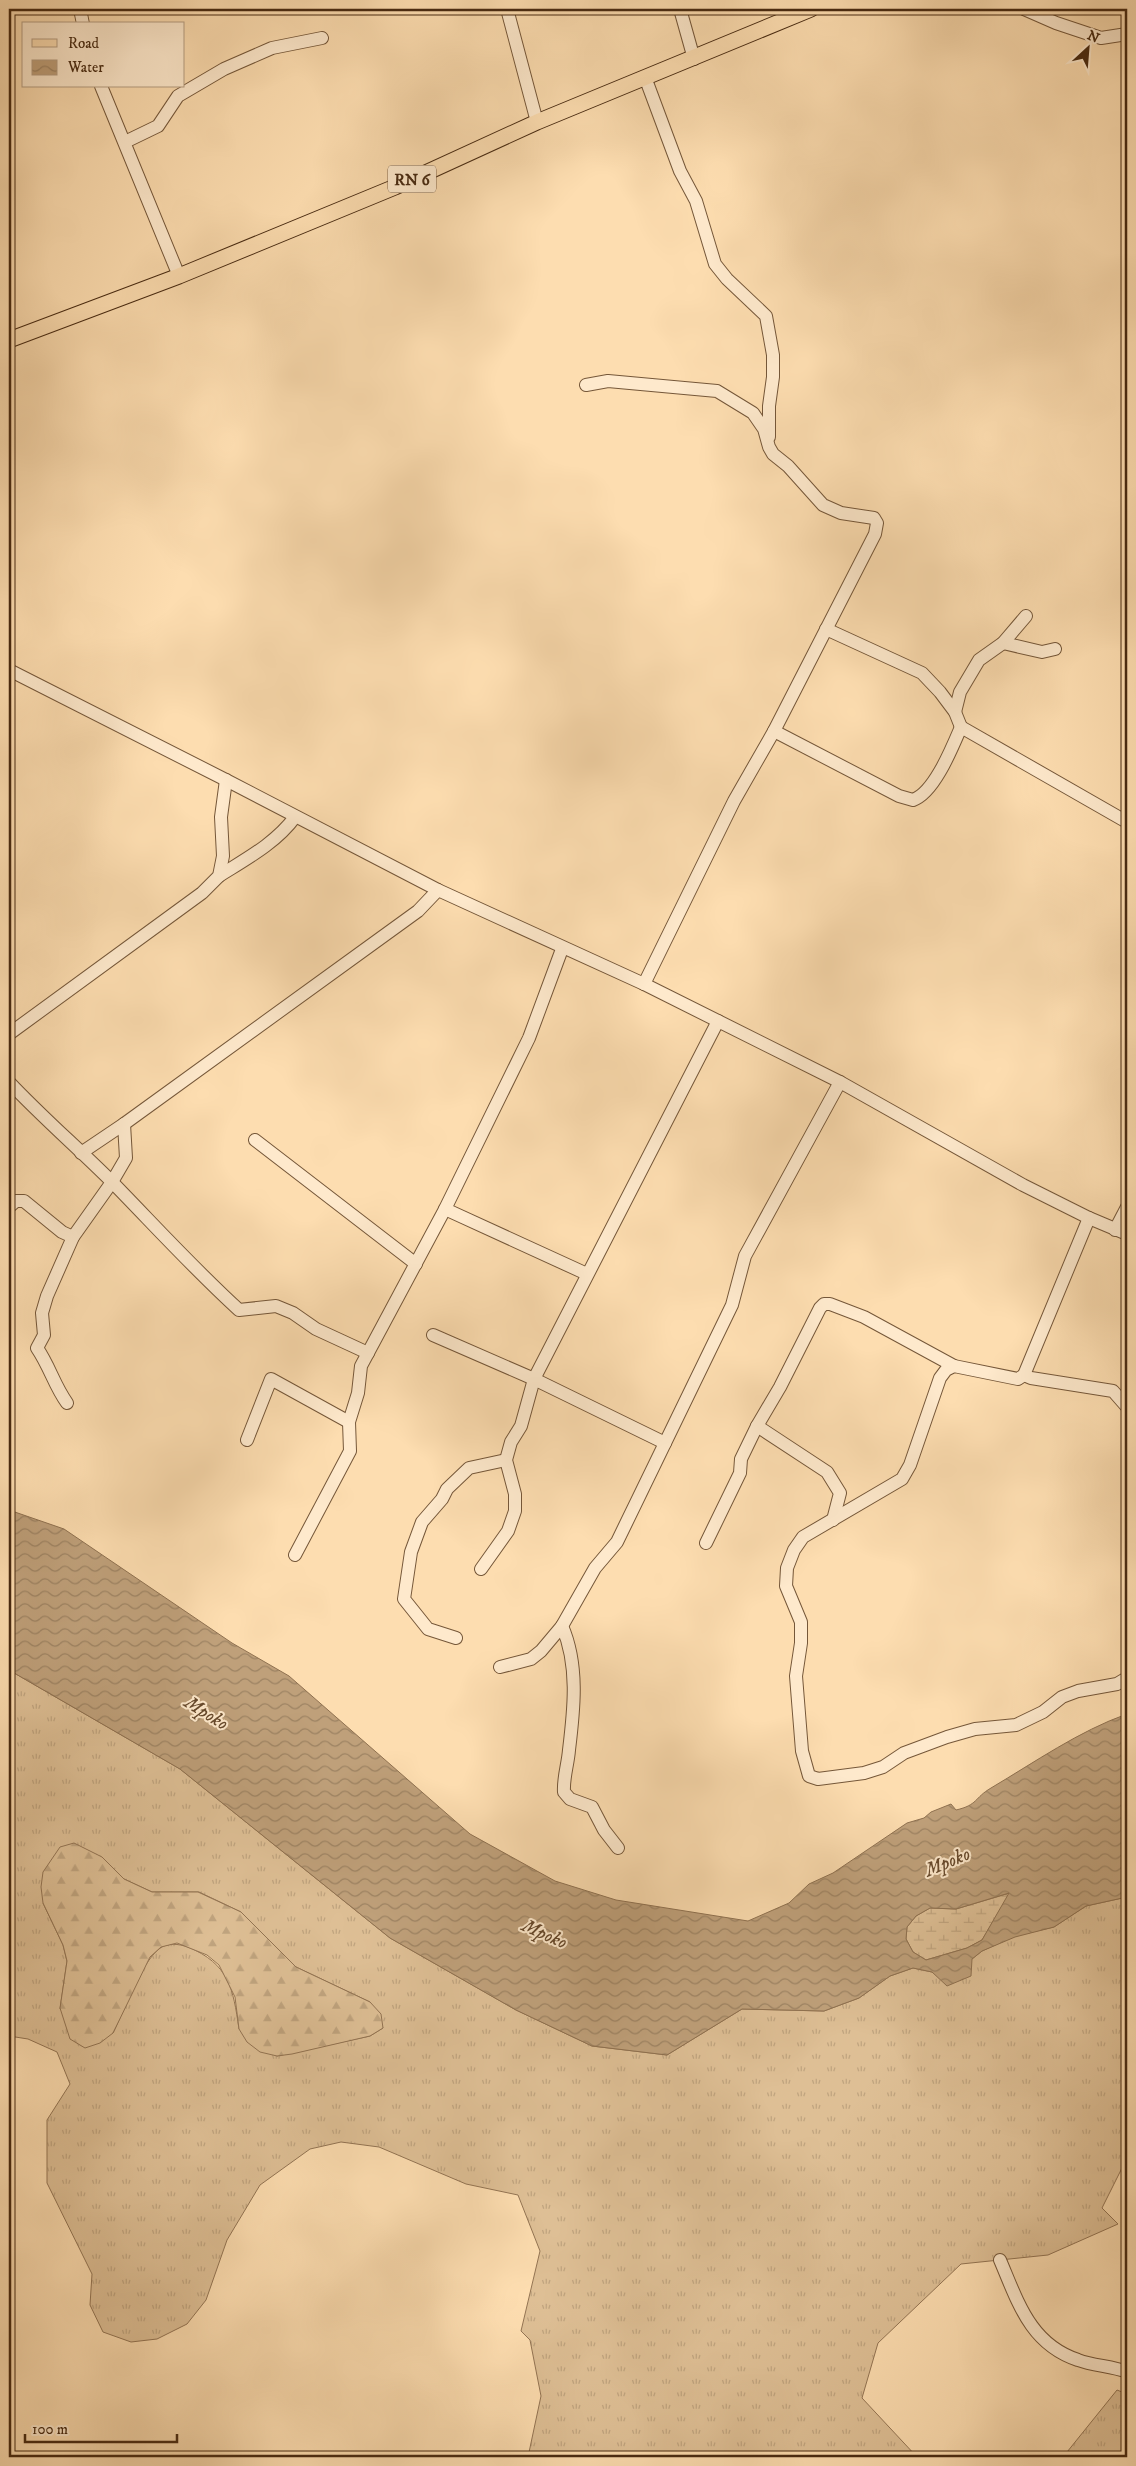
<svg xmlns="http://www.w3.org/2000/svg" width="1136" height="2466" font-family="'IM FELL DW Pica',serif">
<defs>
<pattern id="grass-tufts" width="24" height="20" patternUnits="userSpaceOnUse" patternTransform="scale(1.25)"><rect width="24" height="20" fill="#debf95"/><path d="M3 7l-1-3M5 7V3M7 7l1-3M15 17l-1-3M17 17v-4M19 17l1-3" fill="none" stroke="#c0a47f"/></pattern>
<pattern id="forest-firs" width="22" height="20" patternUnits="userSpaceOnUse" patternTransform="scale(1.25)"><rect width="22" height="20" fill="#debf95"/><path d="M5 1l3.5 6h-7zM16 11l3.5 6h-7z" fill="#c0a47f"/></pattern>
<pattern id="wetland-marsh" width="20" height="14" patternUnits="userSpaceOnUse" patternTransform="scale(1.25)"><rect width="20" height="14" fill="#debf95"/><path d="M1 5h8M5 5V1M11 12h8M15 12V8" fill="none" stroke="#c0a47f"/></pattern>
<pattern id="water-waves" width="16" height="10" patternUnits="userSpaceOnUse" patternTransform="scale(1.25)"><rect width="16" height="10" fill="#bfa07a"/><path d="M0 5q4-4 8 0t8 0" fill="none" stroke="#9d8363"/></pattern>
</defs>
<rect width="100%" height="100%" fill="#fdddb0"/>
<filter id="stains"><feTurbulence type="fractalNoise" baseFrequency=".004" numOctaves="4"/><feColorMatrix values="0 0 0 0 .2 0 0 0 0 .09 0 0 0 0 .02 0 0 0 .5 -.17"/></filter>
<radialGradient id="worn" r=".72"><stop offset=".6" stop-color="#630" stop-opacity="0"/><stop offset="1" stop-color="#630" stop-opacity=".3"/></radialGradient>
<g fill="url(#grass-tufts)" stroke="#937453" fill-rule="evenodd">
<path d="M 9,1670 L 180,1769 L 390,1938 L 516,2010 L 592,2046 L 667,2055 L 742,2009 L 824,2011 L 859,1998 L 890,1976 L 913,1968 L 932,1972 L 972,1959 L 982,1951 L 1015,1936 L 1054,1927 L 1086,1906 L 1127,1897 L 1127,2158 L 1102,2208 L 1118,2224 L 1048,2255 L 961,2264 L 878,2343 L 862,2398 L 917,2457 L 528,2457 L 541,2396 L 530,2340 L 521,2331 L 540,2251 L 518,2195 L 466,2184 L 379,2147 L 341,2142 L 310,2149 L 260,2185 L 227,2240 L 206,2300 L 187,2324 L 157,2339 L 131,2342 L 103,2332 L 90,2305 L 92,2274 L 47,2183 L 47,2120 L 70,2084 L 57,2052 L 28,2039 L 9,2036 ZM 102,1857 L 124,1879 L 152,1892 L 199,1892 L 241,1912 L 296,1967 L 370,2002 L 383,2028 L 370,2036 L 277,2056 L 239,2029 C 233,1988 229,1964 188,1947 C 179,1944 167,1942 159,1949 C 141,1963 124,2011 113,2033 L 60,2009 L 67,1961 L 63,1945 L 43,1903 Z"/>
<path d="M 1117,2390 L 1127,2394 L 1127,2457 L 1063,2457 Z"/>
</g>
<path fill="url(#forest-firs)" stroke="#937453" d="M 74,1843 L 102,1857 L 124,1879 L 152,1892 L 198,1892 L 241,1912 L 296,1967 L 370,2002 L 381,2014 L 383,2028 L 370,2036 L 292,2054 L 277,2056 L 260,2052 L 247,2042 L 239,2029 L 235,1997 L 219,1965 L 207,1955 L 177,1943 L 161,1947 L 150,1957 L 113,2033 L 100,2043 L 85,2048 L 70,2039 L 60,2008 L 67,1961 L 63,1945 L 43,1903 L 41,1887 L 43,1872 L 60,1847 Z"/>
<path fill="url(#wetland-marsh)" stroke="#937453" d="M 1010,1893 L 982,1940 L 967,1948 L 926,1960 L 913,1952 L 906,1939 L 907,1927 L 916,1916 L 930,1908 L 956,1909 Z"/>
<path fill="url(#water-waves)" stroke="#8f7150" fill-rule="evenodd" d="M 9,1510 L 64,1529 L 232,1643 L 289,1676 L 470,1834 L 555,1881 L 616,1900 L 748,1921 L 789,1903 L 809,1884 L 833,1873 L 907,1823 L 924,1818 L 931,1812 L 951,1804 L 956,1810 C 978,1805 974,1798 991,1788 C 1035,1762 1079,1731 1127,1714 L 1127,1897 L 1086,1906 L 1054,1927 L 1015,1937 L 982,1951 L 972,1959 L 971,1976 L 947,1986 L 932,1972 L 913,1968 L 890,1976 L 859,1998 L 824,2011 L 742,2009 L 667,2055 L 592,2046 L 516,2010 L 390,1938 L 180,1769 L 9,1670 ZM 1009,1893 L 982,1940 L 967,1948 L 926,1960 L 913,1952 L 906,1939 L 907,1927 L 916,1916 L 930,1908 L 956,1909 Z"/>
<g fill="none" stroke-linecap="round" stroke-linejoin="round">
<g stroke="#755739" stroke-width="14">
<g id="minor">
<path d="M 80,9 L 83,24"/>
<path d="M 507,9 L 537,122"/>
<path d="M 680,9 L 694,59"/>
<path d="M 1024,9 L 1056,23 L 1101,38 L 1127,34"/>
<path d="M 645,77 L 680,171 L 696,201 L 715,264 L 727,279 L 766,316 L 773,355 L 773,377 L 769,406 L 769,437"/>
<path d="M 101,86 L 179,276"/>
<path d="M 125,142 L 158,126 L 178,96 L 224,69 L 272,48 L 322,38"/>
<path d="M 586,385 L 608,381 L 717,391 L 753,413 L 764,429 L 769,447 L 773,454 L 788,466 L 823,505 L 841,513 L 874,518 L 877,523 L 875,534 L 774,731 L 734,801 L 644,984"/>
<path d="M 826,629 L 922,673 L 940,692 L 955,712 L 961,727"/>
<path d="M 1003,643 L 1042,652 L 1055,649"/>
<path d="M 9,670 L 226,780 L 438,890 L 644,984 L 840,1082 L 1023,1185 L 1089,1218 L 1127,1234"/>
<path d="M 955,712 L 960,692 L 979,660 L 1003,643 L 1026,616"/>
<path d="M 774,731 L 899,796 L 913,800 C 934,793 952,748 961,727 L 1127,822"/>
<path d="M 219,876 C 246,859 276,843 295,817"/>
<path d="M 9,1034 L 202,893 L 219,876 L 223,856 L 221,817 L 226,780"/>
<path d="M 9,1082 C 42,1117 79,1149 113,1183 C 155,1226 195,1270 239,1310 L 276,1306 L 293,1313 L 316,1329 L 368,1353"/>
<path d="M 255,1140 L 416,1264"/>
<path d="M 81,1153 L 124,1124 L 418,911 L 438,890"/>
<path d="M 9,1207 L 16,1201 L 24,1201 L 62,1232 L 73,1237"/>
<path d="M 445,1209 L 587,1274"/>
<path d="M 1089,1218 L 1024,1375 L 1031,1378 L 1113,1391 L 1127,1407"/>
<path d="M 1115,1230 L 1127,1207"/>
<path d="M 433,1335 L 534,1379 L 665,1443"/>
<path d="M 1024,1375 L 1018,1379 L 954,1366 L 946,1370 L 940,1378 L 910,1465 L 902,1479 L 803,1537 L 794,1550 L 787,1568 L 786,1586 L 801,1622 L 801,1643 L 796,1676 L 802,1751 L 809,1776 L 818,1779 L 864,1773 L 883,1767 L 904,1753 L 947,1737 L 975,1729 L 1016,1725 L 1043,1712 L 1062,1697 L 1078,1691 L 1117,1684 L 1127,1678"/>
<path d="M 67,1403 C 54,1385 50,1367 37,1348 L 44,1335 L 42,1313 L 47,1296 L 73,1237 L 112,1182 L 126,1158 L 124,1124"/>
<path d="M 757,1426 L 827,1472 L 840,1493 L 833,1520"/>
<path d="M 247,1440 L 271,1379 L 349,1422"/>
<path d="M 706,1543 L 740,1473 L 741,1459 L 757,1426 L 780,1387 L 820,1308 L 824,1304 L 830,1304 L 864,1317 L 954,1366"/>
<path d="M 295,1555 L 350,1451 L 349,1422 L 358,1393 L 361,1366 L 445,1209 L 529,1038 L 562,949"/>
<path d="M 481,1569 L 508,1531 L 515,1511 L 515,1494 L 506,1460 L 511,1442 L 521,1426 L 534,1379 L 718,1021"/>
<path d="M 562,1626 C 579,1665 574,1709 569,1750 C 568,1764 563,1778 564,1792 L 570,1799 L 592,1807 L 604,1830 L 618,1848"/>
<path d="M 456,1638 L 428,1629 L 404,1599 L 411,1552 L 422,1522 L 442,1499 L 447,1489 L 469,1468 L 506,1460"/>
<path d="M 500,1667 L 531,1659 L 541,1651 L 562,1626 L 595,1568 L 617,1542 L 732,1305 L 745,1256 L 840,1082"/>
<path d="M 1000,2260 C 1018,2302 1030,2344 1078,2360 C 1094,2366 1112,2366 1127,2372"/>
</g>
</g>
<g stroke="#482a11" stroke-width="17">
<path id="major" d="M 9,340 L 179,276 L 395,187 L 537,122 L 811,9"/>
</g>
<use href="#minor" stroke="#fee9cc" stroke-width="12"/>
<use href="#major" stroke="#fdddb0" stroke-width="15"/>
</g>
<g text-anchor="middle" stroke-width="4" stroke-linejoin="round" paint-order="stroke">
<rect fill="#fee9cc" stroke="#7f6349" stroke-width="1" x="388" y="165.5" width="48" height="27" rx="4"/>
<g font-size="16" font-weight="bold" fill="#482a11">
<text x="412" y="185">RN 6</text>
</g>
<g font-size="19" font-style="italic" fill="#66482b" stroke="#fee9cc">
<text transform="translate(207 1712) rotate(32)" y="7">Mpoko</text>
<text transform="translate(947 1861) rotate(-23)" y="7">Mpoko</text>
<text transform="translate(545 1933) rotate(24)" y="7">Mpoko</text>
</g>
</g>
<rect width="1136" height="2466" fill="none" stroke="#fdddb0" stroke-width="30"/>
<rect x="10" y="10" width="1116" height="2446" fill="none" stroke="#482a11" stroke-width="2.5"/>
<rect x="15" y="15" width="1106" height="2436" fill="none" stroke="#482a11"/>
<rect x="22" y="22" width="162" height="65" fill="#fee9cc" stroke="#b59d81"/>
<rect x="32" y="39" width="25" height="8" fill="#fdddb0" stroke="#b59d81"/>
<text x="68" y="48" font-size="15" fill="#482a11">Road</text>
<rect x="32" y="60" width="25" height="15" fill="url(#water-waves)" stroke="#b59d81"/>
<text x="68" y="72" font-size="15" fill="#482a11">Water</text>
<g transform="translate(1088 48) rotate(26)" stroke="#fee9cc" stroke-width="4" paint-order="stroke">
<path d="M0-4L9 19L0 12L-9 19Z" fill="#482a11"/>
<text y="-8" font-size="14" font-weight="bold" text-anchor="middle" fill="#482a11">N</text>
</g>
<path d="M25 2434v8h152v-8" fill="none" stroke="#482a11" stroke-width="2.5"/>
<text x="32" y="2434" font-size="15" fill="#482a11" stroke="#fee9cc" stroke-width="4" paint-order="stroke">100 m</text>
<rect width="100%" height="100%" filter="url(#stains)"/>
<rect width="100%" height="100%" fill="url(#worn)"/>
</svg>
